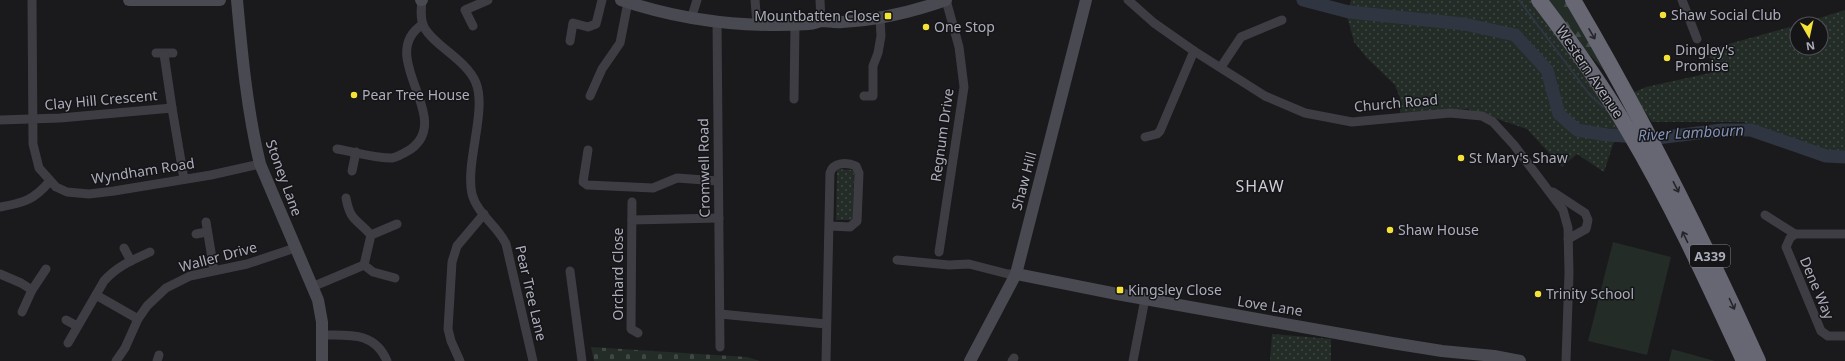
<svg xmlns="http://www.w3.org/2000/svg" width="1845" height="361" font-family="'Noto Sans',sans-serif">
<defs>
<pattern id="forest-firs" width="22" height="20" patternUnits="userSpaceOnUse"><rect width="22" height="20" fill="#232c26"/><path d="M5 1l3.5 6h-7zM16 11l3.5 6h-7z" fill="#404844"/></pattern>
<pattern id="cemetery-stones" width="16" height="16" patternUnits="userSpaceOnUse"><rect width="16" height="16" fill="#232c26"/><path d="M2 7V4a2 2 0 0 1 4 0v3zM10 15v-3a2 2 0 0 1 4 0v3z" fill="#404844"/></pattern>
<pattern id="park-dots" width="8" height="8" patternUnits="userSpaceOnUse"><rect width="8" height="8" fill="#232c26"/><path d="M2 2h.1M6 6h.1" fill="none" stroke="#404844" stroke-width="1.8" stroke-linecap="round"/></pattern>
</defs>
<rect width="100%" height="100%" fill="#1a1a1c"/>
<g fill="#232c26">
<path d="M 1613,242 L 1671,257 L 1647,355 L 1588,341 Z"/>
<path d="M 1672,349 L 1715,361 L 1669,361 Z"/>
</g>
<path fill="url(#forest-firs)" d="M 1546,0 L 1569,0 L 1610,77 L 1577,41 Z"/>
<path fill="url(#cemetery-stones)" d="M 591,347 L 747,357 L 760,361 L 594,361 Z"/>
<g fill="url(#park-dots)">
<path d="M 1351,0 L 1532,0 L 1619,126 L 1604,172 L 1577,154 L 1562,167 L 1527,129 L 1468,109 L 1400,113 L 1400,98 L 1395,85 L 1367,58 L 1354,42 L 1347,16 Z"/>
<path d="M 1845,10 L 1845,154 L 1827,154 L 1811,145 L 1743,122 L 1652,122 L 1632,93 L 1646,87 L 1710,73 L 1714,68 L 1707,50 L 1797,25 L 1797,48 L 1821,48 L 1821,24 L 1800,24 Z"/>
<path d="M 837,169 L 854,170 L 853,220 L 836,220 Z"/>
<path d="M 1272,334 L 1331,339 L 1331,361 L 1270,361 Z"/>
</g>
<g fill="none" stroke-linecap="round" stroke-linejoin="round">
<path stroke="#2f3541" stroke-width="2" d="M 1519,0 L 1589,94 L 1603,107 L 1605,106"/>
<path stroke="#2f3541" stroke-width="13" d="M 1303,0 L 1349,12 L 1464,24 L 1515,35 L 1547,70 L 1559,114 L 1577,130 L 1607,135 L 1657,138 L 1722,130 L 1751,130 L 1826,156 L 1845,157"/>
<g stroke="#3d3d43" stroke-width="9">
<path d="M 32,0 L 33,144 L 39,168 L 56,187 L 67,192 L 89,194 L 114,191 L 211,175 L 260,164"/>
<path d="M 422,0 C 421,9 420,19 424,27 C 434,46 467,60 476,83 C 487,111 465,163 472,194 C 477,214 498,226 506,244 L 533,361"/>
<path d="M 755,0 L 757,25"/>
<path d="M 820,0 L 821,21"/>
<path d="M 1128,0 L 1154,23 L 1194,51 L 1265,96 L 1305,113 L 1352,122 L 1450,113 L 1482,116 L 1493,122 L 1514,145 L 1563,210 L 1568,228 L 1569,273 L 1566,361"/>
<path d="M 1682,0 L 1697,39"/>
<path d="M 691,19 L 697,0"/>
<path d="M 717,22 L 720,347"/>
<path d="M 473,26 L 465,10 L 488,0"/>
<path d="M 570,41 L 573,23 L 588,27 L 596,24 L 602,0"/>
<path d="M 156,53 L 173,53"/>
<path d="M 164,54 L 172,108"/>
<path d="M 1221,67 L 1241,37 L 1282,20"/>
<path d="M 590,96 L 602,69 L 620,43 L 628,2"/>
<path d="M 864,96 L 873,96 L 873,66 L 878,53 L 881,36 L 880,18"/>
<path d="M 794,99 L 795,25"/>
<path d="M 0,120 L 60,118 L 172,108 L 184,179"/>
<path d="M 1145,137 L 1157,134 L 1160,131 L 1194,51"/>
<path d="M 337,149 C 355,152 374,158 392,158 C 398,157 406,152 411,149 C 455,117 374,56 423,24"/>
<path d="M 588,150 L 583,182 L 587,185 L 653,188 L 677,178 L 718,181"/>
<path d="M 352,171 L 356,152"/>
<path d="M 1553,192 L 1585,213 L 1588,220 L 1586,229 L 1568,239"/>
<path d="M 346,198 C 350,221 357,219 371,235"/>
<path d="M 632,202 L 631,329 L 638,333"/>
<path d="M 0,207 C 23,203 34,200 49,182"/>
<path d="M 1765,215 L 1795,234"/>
<path d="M 632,220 L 719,218"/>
<path d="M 206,222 L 214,270"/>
<path d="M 196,234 L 207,232"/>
<path d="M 1845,234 L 1795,234 L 1790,238 L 1786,247 L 1821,331 L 1828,336 L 1845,336"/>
<path d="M 124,248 L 131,261"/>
<path d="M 939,252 L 964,87 L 959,47 L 946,0"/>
<path d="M 897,260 L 949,265 L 969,264 L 1008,274 L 1016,274"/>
<path d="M 364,265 L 371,235 L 397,224"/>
<path d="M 570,271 L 582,361"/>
<path d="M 0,274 L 21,283 L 32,290"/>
<path d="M 312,287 L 364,265 L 373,272 L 395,278"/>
<path d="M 96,295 L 138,319"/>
<path d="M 22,312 L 32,290 L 46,269"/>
<path d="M 720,314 L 826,324"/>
<path d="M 66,320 L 77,326"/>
<path d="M 323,335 C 350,335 375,332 387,361"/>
<path d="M 68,343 L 104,281 C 117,266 133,260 150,252"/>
<path d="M 116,361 L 125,348 L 138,319 L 147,306 L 166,288 L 190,276 L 247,264 L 295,248"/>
<path d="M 157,361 L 159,355"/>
<path d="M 460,361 L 451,341 L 448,329 L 452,262 L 457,246 L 484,214"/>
<path d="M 826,361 L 830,173 C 833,162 847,162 856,166 L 859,173 L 857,221 L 850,227 L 830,226"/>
<path d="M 1012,361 L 1014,358"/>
<path d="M 1133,361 L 1145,299"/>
</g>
<g stroke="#484951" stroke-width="12">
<path d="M 129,0 L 220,0"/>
<path d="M 237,0 C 242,55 247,110 260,164 L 318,300 L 322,322 L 322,361"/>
<path d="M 421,0 L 422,0"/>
<path d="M 621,0 C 683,21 744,28 809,24 C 813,24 817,22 821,21 C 828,21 835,23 842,22 C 878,20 912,12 946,0"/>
<path d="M 1016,274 L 1117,294 L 1392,343 L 1442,351 L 1494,356 L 1520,361"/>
<path d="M 970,361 L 1016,274 L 1086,0"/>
</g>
<g stroke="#666772" stroke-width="16">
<path d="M 1539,0 C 1571,42 1602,85 1628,130 C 1672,204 1708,283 1744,361"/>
<path d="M 1573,0 C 1642,117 1702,237 1758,361"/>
</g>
</g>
<defs><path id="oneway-shaft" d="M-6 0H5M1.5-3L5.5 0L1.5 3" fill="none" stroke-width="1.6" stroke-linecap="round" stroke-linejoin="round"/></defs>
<g stroke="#252529">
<use href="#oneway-shaft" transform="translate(1592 34) rotate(60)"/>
<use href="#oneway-shaft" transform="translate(1676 187) rotate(63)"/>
<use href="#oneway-shaft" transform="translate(1685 237) rotate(-116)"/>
<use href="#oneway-shaft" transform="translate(1732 304) rotate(65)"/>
</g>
<g fill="#f5e239" stroke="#151517" stroke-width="1.5">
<circle cx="1663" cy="15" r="4"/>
<rect x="884" y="12" width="8" height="8" rx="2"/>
<circle cx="926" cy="27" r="4"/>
<circle cx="1667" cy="58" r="4"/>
<circle cx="354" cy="95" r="4"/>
<circle cx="1461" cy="158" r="4"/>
<circle cx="1390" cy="230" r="4"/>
<rect x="1116" y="286" width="8" height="8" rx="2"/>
<circle cx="1538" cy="294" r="4"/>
</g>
<g text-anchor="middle" stroke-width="3" stroke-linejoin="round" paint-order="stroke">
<rect fill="#151517" stroke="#7f7f8a" stroke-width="1" x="1690" y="245" width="40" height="22" rx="3"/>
<g font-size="13" font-weight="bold" fill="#acadbc">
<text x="1710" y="261">A339</text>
</g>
<g font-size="14" fill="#acadbc" stroke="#151517" text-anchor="start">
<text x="1671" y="20">Shaw Social Club</text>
<text x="880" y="21" text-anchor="end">Mountbatten Close</text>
<text x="934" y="32">One Stop</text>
<text x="1675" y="55">Dingley's<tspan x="1675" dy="16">Promise</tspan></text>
<text x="362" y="100">Pear Tree House</text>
<text x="1469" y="163">St Mary's Shaw</text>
<text x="1398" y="235">Shaw House</text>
<text x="1128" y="295">Kingsley Close</text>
<text x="1546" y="299">Trinity School</text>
</g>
<g font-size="14" fill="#acadbc" stroke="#151517">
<text transform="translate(1590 72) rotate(56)" y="5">Western Avenue</text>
<text transform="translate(101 100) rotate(-5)" y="5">Clay Hill Crescent</text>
<text transform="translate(1396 103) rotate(-5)" y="5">Church Road</text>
<text transform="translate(942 135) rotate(-82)" y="5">Regnum Drive</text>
<text transform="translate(704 168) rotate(-91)" y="5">Cromwell Road</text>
<text transform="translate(143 171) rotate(-9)" y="5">Wyndham Road</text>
<text transform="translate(284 178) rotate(70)" y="5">Stoney Lane</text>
<text transform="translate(1024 181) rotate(-75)" y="5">Shaw Hill</text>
<text transform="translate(218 257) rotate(-15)" y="5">Waller Drive</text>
<text transform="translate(618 274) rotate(-90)" y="5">Orchard Close</text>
<text transform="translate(1817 288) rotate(67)" y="5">Dene Way</text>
<text transform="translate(531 293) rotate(77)" y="5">Pear Tree Lane</text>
<text transform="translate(1270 306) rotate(9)" y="5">Love Lane</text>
</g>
<g font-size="15" font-style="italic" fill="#8392b7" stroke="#151517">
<text transform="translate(1691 133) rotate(-3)" y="5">River Lambourn</text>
</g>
<g font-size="16" letter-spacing="1" fill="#cdcdd7" stroke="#151517">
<text x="1260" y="192">SHAW</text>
</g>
</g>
<g transform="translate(1809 36) rotate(171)"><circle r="19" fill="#151517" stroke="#515259"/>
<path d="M0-3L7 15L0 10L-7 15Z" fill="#f5e239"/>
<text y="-6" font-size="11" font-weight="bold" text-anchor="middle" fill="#acadbc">N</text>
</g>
</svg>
